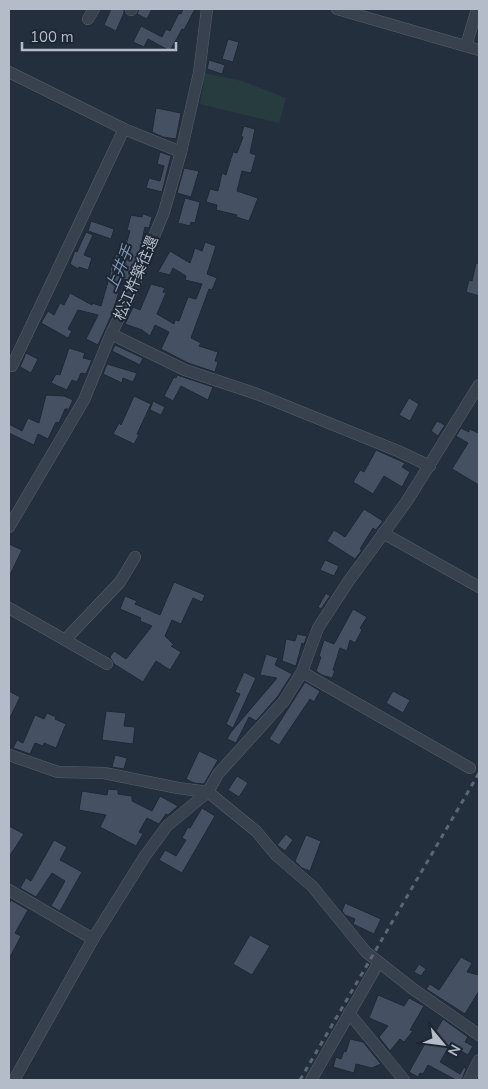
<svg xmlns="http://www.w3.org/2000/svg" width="488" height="1089" font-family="'Nunito Sans','Noto Sans JP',sans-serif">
<rect width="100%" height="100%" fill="#242f3e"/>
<path fill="#263c3f" d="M 205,73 L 242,81 L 286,98 L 279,123 L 200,104 Z"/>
<g fill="#455162" stroke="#1f2835">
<path d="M 111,9 L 124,9 L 124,13 L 116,31 L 104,25 Z"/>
<path d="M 139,9 L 152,9 L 147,19 L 137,14 Z"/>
<path d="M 183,9 L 195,9 L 184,30 L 182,29 L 170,51 L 148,39 L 144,47 L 133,42 L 141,26 L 162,37 L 166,29 L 170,31 L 179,13 L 181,14 Z"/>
<path d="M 228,39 L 239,42 L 233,62 L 222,59 Z"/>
<path d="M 209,60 L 225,65 L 222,74 L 207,69 Z"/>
<path d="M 156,108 L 181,113 L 176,139 L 163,137 L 152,132 Z"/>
<path d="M 244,126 L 255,129 L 250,153 L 256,155 L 251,173 L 242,171 L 237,191 L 258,198 L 249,221 L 236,217 L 237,215 L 216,210 L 217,205 L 206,202 L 210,189 L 218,191 L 222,173 L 226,175 L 233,152 L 237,153 L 243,137 L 241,136 Z"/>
<path d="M 160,152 L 171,156 L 162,192 L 146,188 L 149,178 L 160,181 L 164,166 L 157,164 Z"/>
<path d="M 184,168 L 199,171 L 191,197 L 177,193 Z"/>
<path d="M 185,198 L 200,202 L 195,223 L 191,222 L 190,226 L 178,223 Z"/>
<path d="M 143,214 L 152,217 L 149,228 L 145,227 L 139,254 L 128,281 L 123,279 L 112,314 L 98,345 L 86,339 L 98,315 L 78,310 L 68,329 L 72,331 L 68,338 L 41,323 L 48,311 L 54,315 L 60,303 L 64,305 L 70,293 L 92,305 L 92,303 L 101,306 L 111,271 L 110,270 L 117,252 L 123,254 L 130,231 L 127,230 L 131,215 L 142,217 Z"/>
<path d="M 91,221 L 114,229 L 111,239 L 88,231 Z"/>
<path d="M 86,232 L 93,235 L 84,255 L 92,258 L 88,270 L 79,267 L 78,269 L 70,264 L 75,251 L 77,252 Z"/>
<path d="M 205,242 L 216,246 L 207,274 L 217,278 L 212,290 L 209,289 L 191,338 L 201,343 L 199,346 L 218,352 L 215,361 L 218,362 L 215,372 L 188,363 L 161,349 L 169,332 L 155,325 L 150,336 L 142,330 L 125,324 L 133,307 L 140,310 L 151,284 L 165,288 L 163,292 L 166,293 L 157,314 L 174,324 L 175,320 L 179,321 L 188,297 L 196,299 L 202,284 L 185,280 L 186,276 L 173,268 L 170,275 L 158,272 L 170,251 L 190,263 L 195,248 L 202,251 Z"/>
<path d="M 476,263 L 479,264 L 479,296 L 466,292 L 469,280 L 472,281 Z"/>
<path d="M 115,345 L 143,358 L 140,365 L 112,351 Z"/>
<path d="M 69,348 L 85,353 L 83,358 L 92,360 L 86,374 L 81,373 L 77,382 L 72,380 L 67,390 L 51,383 L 56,374 L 60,375 Z"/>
<path d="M 26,353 L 38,359 L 31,373 L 20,367 Z"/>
<path d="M 107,364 L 137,373 L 133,382 L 123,378 L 122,383 L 103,374 Z"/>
<path d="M 177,375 L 213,387 L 208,400 L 181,386 L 173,401 L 164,396 L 174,377 L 176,378 Z"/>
<path d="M 46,395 L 64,396 L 73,400 L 69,409 L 65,409 L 59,423 L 56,422 L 48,439 L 38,434 L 34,445 L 9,433 L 9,424 L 22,431 L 28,418 L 39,423 Z"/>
<path d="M 134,396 L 151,404 L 137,434 L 139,435 L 134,444 L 113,434 L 119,423 L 121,425 Z"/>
<path d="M 409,398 L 419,404 L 410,421 L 399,415 Z"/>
<path d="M 153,401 L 165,407 L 161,415 L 150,410 Z"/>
<path d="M 437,421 L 445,425 L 438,436 L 431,431 Z"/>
<path d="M 461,428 L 469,432 L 469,429 L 479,433 L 479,485 L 452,469 L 468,443 L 456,436 Z"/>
<path d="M 376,450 L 405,463 L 402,467 L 410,472 L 402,487 L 384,476 L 373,494 L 353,482 L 360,470 L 364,472 Z"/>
<path d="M 364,509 L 383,521 L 376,530 L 373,528 L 360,549 L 362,550 L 355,559 L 327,541 L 334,530 L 345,537 Z"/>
<path d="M 9,544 L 22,550 L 9,577 Z"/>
<path d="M 325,560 L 339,566 L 334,576 L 320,570 Z"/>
<path d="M 174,582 L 205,595 L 202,602 L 193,598 L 181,624 L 172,620 L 165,636 L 174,645 L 171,646 L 181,652 L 170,670 L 156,661 L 143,682 L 114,664 L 110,657 L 114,651 L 126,659 L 152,626 L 140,621 L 141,618 L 120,609 L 125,596 L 137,601 L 135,604 L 160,615 Z"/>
<path d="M 326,593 L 330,596 L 321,609 L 318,607 Z"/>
<path d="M 353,609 L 367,617 L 360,628 L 362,630 L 355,643 L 350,640 L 347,651 L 340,648 L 333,670 L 335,671 L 332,678 L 322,675 L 316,671 L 321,657 L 319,656 L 324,640 L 334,644 Z"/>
<path d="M 297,634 L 307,636 L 304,644 L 302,643 L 296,666 L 282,661 L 286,639 L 295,641 Z"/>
<path d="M 266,654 L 278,658 L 275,665 L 292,674 L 278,696 L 256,721 L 249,717 L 236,743 L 227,739 L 231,732 L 277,678 L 260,675 Z"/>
<path d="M 244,672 L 256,678 L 233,728 L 226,724 L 240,694 L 235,692 Z"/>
<path d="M 305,682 L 320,691 L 314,702 L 310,699 L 279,745 L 269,739 Z"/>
<path d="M 9,691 L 20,697 L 9,720 Z"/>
<path d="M 393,691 L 410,700 L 403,713 L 386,703 Z"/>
<path d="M 106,711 L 126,713 L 124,726 L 135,727 L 133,744 L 102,740 Z"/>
<path d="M 47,713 L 56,717 L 55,719 L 66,724 L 56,748 L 44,743 L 43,746 L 35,743 L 30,754 L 13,748 L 17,740 L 23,743 L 35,715 L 44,719 Z"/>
<path d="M 199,751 L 218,760 L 204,784 L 194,783 L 186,779 Z"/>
<path d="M 115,755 L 127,758 L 124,769 L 112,767 Z"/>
<path d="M 237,776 L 248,783 L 239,797 L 228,790 Z"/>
<path d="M 108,789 L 118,790 L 118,794 L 132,796 L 132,801 L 152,811 L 160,796 L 178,806 L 168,815 L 166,814 L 159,824 L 147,818 L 139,832 L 143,834 L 136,846 L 100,827 L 106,815 L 79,810 L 82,791 L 107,795 Z"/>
<path d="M 202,808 L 215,816 L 182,873 L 159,860 L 165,850 L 176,856 L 186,840 L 182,838 L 188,827 L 190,828 Z"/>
<path d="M 9,826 L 24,834 L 9,857 Z"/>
<path d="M 286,834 L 293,840 L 285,851 L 277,845 Z"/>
<path d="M 306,835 L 321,841 L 310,871 L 302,868 L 295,861 Z"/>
<path d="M 54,840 L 67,847 L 60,860 L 82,872 L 60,911 L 51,906 L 65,881 L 52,873 L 36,897 L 20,888 L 26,878 L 31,881 Z"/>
<path d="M 11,900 L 28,910 L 15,933 L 21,936 L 9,959 L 9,904 Z"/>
<path d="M 345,903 L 381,919 L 374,934 L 353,924 L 355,919 L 345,915 L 342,911 Z"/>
<path d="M 250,935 L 270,946 L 252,975 L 233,964 Z"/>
<path d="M 461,957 L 472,963 L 467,972 L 479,975 L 479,991 L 465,1014 L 426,989 L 430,984 L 439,990 Z"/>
<path d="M 419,964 L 426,969 L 421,976 L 414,972 Z"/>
<path d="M 378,995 L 404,1006 L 409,998 L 424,1006 L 410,1030 L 413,1031 L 404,1042 L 400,1039 L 390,1051 L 379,1037 L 388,1026 L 369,1018 Z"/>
<path d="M 443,1019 L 468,1037 L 465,1042 L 473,1046 L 468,1055 L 450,1045 L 440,1062 L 460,1074 L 464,1067 L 466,1069 L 462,1080 L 456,1080 L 428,1065 L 423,1074 L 420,1073 L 418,1077 L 409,1072 L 427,1040 L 430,1041 Z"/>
<path d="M 350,1039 L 363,1042 L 381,1064 L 372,1068 L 356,1064 L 354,1073 L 333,1067 L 336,1057 L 341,1059 L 344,1051 L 346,1052 Z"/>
</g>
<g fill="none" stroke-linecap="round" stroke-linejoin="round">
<g stroke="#565f6c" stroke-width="12">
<g id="street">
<path d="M 337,9 L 479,50"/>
<path d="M 131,10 L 132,9"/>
<path d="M 88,19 L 94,9"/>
<path d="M 466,46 L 477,9"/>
<path d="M 9,72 L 124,129 L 181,152"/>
<path d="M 111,334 L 185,370 L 257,394 L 398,451 L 430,466"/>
<path d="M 12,366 L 124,129"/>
<path d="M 9,527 L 84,400 L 111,334 L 129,298 L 164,212 L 181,152 L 199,73 L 207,9"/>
<path d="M 383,533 L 479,587"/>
<path d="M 9,608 L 107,664"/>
<path d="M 65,640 L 120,582 L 135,557"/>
<path d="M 302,672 L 470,768"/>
<path d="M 9,755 L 58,772 L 104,773 L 178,788 L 208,792 L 256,831 L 276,855 L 312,886 L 366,952 L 413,989 L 479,1035"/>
<path d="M 9,890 L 93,939"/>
<path d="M 349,1013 L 404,1080"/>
<path d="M 14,1080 L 93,939 L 145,856 L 167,826 L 208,792 L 218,774 L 284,701 L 302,672 L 318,628 L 348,582 L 407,501 L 479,385"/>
<path d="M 311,1080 L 379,962"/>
<path d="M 469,1080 L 479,1060"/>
</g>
</g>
<use href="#street" stroke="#38414e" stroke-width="11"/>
<path stroke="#5a6575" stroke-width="3" stroke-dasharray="5 5" stroke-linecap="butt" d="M 300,1080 L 479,773"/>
</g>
<g text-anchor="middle" stroke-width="4" stroke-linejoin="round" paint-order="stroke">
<g font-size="15" fill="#b4bcc9" stroke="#1d2633">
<text transform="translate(136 278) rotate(-67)" y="5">松江杵築往還</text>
</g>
<g font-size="16" font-style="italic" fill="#7c92b1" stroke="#1d2633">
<text transform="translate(119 268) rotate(-67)" y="6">上井手</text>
</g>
</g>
<rect width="488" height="1089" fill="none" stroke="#b4bcc9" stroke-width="20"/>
<g transform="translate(443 1044) rotate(119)" stroke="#1d2633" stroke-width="4" paint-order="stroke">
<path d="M0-4L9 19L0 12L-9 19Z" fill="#b4bcc9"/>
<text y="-8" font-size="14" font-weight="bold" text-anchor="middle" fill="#b4bcc9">N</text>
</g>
<path d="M22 42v8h154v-8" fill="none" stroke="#b4bcc9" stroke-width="2.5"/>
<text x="30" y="42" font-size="15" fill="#b4bcc9" stroke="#1d2633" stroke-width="4" paint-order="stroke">100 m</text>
</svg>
